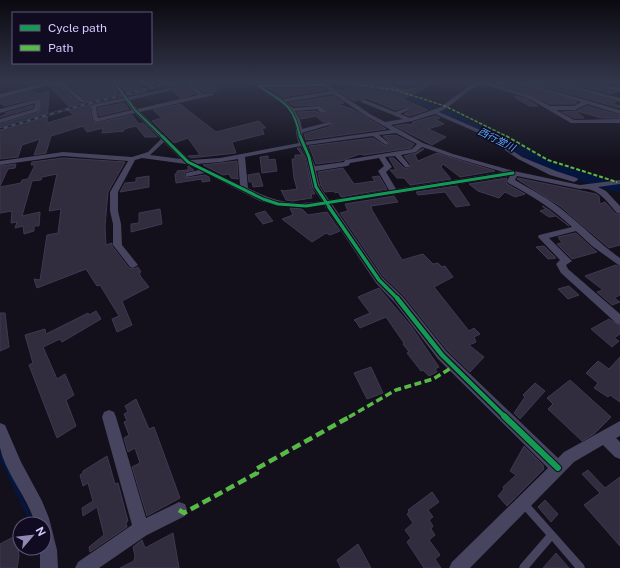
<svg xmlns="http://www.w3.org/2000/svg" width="620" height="568" font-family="'Public Sans','Noto Sans JP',sans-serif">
<rect width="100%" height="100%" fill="#13101c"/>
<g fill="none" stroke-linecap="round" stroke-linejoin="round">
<g stroke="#05163e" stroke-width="4">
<path d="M 0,455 L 33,524"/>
<path d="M 39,548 L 40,556"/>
</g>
<g fill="#05163e" fill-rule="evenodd">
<path d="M 251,82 L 341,82 L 366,85 L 404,94 L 457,114 L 551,162 L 620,185 L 620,193 C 598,187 563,176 542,166 C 493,144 449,113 397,97 C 350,84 303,85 255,84 Z"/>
<path d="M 607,82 L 620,82 L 620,86 L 608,84 Z"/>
</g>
</g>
<g fill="#312d3f" stroke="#3f3951">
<path d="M 90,82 L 111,82 L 120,97 L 90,104 L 92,121 L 96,123 L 132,115 L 139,124 L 143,123 L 157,137 L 145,137 L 136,126 L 124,129 L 124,131 L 102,133 L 103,128 L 87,132 L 83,126 L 51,136 L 46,153 L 34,155 L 40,139 L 22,145 L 18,157 L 0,159 L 0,124 L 39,112 L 42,101 L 38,98 L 4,106 L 0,103 L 0,99 L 31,91 L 38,94 L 49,91 L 47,123 L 74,115 L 67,110 L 71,109 L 50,86 L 59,84 L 79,103 L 84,104 L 85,99 L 70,86 Z"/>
<path d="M 118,82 L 135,82 L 146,92 L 129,95 Z"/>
<path d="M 163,82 L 183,82 L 184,87 L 187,87 L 195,94 L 180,98 L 173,91 L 174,89 Z"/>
<path d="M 368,82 L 374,82 L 406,94 L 427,87 L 403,99 L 428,110 L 410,116 L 404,114 L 411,110 L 411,106 L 395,110 L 367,98 L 354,101 L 334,88 L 342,91 Z"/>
<path d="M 384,82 L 427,82 L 406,87 Z"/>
<path d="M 493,82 L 515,82 L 577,102 L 574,104 L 550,104 L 532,95 Z"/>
<path d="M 528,82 L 551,82 L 616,102 L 613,104 L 620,106 L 620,108 Z"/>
<path d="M 564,82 L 579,84 L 583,82 L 616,92 L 612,94 Z"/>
<path d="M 213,84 L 217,92 L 204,92 L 197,87 Z"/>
<path d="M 269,88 L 322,88 L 326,90 L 283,97 Z"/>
<path d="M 333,96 L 344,103 L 337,104 L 352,109 L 386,129 L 306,140 L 304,134 L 328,127 L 333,124 L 329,121 L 323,122 L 316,116 L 301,119 L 297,112 L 316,111 L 321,114 L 327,113 L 321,105 L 294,106 L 289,103 Z"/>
<path d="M 516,96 L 527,99 L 538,106 L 530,106 L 514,97 Z"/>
<path d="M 124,103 L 129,109 L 99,116 L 98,108 Z"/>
<path d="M 180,104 L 216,132 L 259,121 L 266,128 L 262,128 L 264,134 L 232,142 L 236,153 L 191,158 L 188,156 L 200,155 L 188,138 L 174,143 L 152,121 L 162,118 L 153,110 Z"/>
<path d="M 33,105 L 33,108 L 0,117 L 6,114 L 5,113 Z"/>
<path d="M 587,106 L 620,115 L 620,118 L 601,118 L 577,111 Z"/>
<path d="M 576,111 L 584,118 L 574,118 L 562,112 Z"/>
<path d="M 435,116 L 440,118 L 435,119 L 444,124 L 428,129 L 446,137 L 432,145 L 395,126 L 407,124 L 412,125 L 413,122 Z"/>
<path d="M 396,135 L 414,144 L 411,148 L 364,155 L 360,154 L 341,161 L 316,164 L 309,146 L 373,138 L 386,146 L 390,143 L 383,136 Z"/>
<path d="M 297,148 L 300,148 L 305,157 L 311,187 L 315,194 L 311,194 L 312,198 L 292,201 L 286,200 L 281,190 L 284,191 L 297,189 L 294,178 L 292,159 L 295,159 L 295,155 L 302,155 Z"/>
<path d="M 422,149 L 424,149 L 415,155 L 418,161 L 437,153 L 495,171 L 460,177 L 443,164 L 441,167 L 451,179 L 410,185 L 404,178 L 397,178 L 390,170 L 396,170 L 389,158 L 394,158 L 404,168 L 409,168 L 411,165 L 404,156 L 416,153 Z"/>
<path d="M 268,156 L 268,160 L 275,159 L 277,171 L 262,173 L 260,157 Z"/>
<path d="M 63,158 L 125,162 L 108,192 L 105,226 L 106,245 L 112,243 L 112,246 L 129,268 L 133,269 L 138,267 L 141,272 L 139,273 L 141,277 L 149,287 L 122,301 L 132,325 L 117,332 L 112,319 L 119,316 L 100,285 L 97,286 L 86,269 L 37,288 L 34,279 L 40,280 L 47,235 L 58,233 L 61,209 L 49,211 L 57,174 L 42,177 L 41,180 L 32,181 L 22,216 L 40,212 L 39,226 L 34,226 L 34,231 L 24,234 L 23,226 L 15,228 L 17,222 L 11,223 L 12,211 L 0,213 L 0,187 L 21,183 L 22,180 L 28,179 L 35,165 L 31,165 L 32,162 Z"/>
<path d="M 237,161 L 238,179 L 231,178 L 229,174 L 223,175 L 203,165 Z"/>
<path d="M 16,164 L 15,168 L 8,169 L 0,186 L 0,166 Z"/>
<path d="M 188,166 L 194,170 L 185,172 L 185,178 L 205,175 L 209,177 L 210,181 L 202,182 L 202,179 L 176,183 L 175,174 L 177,173 L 177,171 L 188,170 Z"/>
<path d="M 343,168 L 354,184 L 375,181 L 372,177 L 379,176 L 387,189 L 341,197 L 338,192 L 335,193 L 334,191 L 325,192 L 321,186 L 318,172 Z"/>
<path d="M 259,173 L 263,186 L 253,187 L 252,182 L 249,182 L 248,175 Z"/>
<path d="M 149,176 L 149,187 L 120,192 L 125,183 L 136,182 L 136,178 Z"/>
<path d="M 507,178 L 506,182 L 507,184 L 525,194 L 515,197 L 505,192 L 499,198 L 478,191 L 469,184 Z"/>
<path d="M 518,178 L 596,194 L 599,196 L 600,204 L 605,202 L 616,214 L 620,214 L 620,245 L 609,248 L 560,206 L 517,179 Z"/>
<path d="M 457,186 L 470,205 L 456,207 L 445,192 L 418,195 L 416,192 Z"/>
<path d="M 394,196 L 398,202 L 371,206 L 372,210 L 402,260 L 423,254 L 433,264 L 438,263 L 442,267 L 445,266 L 453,277 L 434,287 L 469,331 L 474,328 L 480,334 L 474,337 L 476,342 L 469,345 L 484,357 L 470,372 L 447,350 L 404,296 L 383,276 L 340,213 L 348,211 L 345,204 Z"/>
<path d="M 542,206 L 549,210 L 569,226 L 556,216 L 549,217 L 540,211 L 546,209 Z"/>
<path d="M 290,208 L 302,209 L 308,215 L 327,212 L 340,231 L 330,235 L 326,233 L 312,242 L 282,219 L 293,215 Z"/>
<path d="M 160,209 L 162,224 L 131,232 L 131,224 L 139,223 L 139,213 Z"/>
<path d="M 265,211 L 273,221 L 263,224 L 255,214 Z"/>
<path d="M 576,233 L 591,247 L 597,252 L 572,259 L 557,244 L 562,243 L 558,237 Z"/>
<path d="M 544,246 L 556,258 L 548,259 L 536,247 Z"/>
<path d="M 616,265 L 620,267 L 620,295 L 614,298 L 620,302 L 612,305 L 597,292 L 603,290 L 585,276 Z"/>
<path d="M 569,286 L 579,295 L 568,299 L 558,289 Z"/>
<path d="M 379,288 L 411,326 L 439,367 L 435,369 L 437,372 L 429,376 L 423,370 L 421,371 L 407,353 L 409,352 L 403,344 L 404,343 L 386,317 L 360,328 L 357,323 L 354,320 L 370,313 L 358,297 Z"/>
<path d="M 96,311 L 101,319 L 62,342 L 60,339 L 43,347 L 57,379 L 65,374 L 74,395 L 66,400 L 76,426 L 57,438 L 29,365 L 33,363 L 25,335 L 45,329 L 46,334 L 88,313 L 89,315 Z"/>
<path d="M 0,313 L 5,313 L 9,347 L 0,351 Z"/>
<path d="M 609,319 L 620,326 L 620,334 L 614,338 L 619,341 L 612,347 L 591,329 Z"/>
<path d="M 620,357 L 620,402 L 610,395 L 608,397 L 594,388 L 598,383 L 586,373 L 598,361 L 609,369 Z"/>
<path d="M 371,367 L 383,393 L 367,399 L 354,373 Z"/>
<path d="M 570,380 L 611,417 L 594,434 L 582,441 L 548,409 L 553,404 L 547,398 Z"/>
<path d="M 535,383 L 545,391 L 520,419 L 514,413 L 525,397 L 523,395 Z"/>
<path d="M 136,399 L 149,429 L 154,427 L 180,498 L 147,516 L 132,467 L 140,463 L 135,448 L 128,452 L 124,438 L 129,435 L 124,422 L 127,421 L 124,414 L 128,412 L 125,406 Z"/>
<path d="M 524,446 L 543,465 L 544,469 L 507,506 L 498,496 L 504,489 L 503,487 L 516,475 L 510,471 Z"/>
<path d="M 107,456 L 115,484 L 118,483 L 128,521 L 126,523 L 127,527 L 90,552 L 89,547 L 104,535 L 97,507 L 83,516 L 82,508 L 93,501 L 88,483 L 83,486 L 80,475 L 83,473 L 83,471 Z"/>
<path d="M 588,470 L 605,488 L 620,477 L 620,546 L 584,505 L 600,493 L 582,474 Z"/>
<path d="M 432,492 L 439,502 L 428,510 L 433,517 L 429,520 L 433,526 L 431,529 L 435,535 L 429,540 L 440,555 L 435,559 L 441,568 L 424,568 L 407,542 L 411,538 L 405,530 L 413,523 L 407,514 L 409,512 L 408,510 Z"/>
<path d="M 545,500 L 558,514 L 551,522 L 538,507 Z"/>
<path d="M 173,533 L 179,568 L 120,568 L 134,561 L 135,556 L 133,547 L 142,540 L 145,548 Z"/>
<path d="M 17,535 L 19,556 L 17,568 L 0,568 L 0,544 Z"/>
<path d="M 358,544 L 371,568 L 341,568 L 337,560 Z"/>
<path d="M 556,553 L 569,568 L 543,568 Z"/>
</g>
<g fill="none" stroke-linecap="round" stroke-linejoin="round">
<path fill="#46445e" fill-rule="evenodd" d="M 524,500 L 527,501 L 584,565 L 585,568 L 575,568 L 552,541 L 529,568 L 519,568 L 520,565 L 546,535 L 521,507 L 520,504 L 521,501 Z"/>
<g fill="#46445e" fill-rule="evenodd">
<path d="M 58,82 L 63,82 L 84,100 L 84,102 L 80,102 Z"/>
<path d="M 112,82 L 116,82 L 128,97 L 170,88 L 173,90 L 130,100 L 137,109 L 198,95 L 184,82 L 189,82 L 203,94 L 214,93 L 214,95 L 140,112 L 190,160 L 220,158 L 299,143 C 295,135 297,128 294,119 C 288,103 270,95 256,87 L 258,85 L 319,84 L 318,82 L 323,82 L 370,114 L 385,122 L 403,119 L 361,102 L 361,100 L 365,100 L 395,112 L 410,107 L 410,109 L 400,114 L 410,118 L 441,107 L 469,86 L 478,82 L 487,82 L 532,96 L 550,106 L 574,106 L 581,102 L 516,82 L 523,82 L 620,110 L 620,114 L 587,104 L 575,110 L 556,110 L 574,120 L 620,119 L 620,123 L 571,123 L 528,98 L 483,84 C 467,88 455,105 439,112 L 487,133 L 522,157 L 556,171 L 577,178 L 578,180 L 574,182 L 550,175 L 518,159 L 483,135 L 435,114 L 412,121 L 391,125 L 423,143 L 453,154 L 514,171 L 580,185 L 620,180 L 620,184 L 598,187 L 606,191 L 620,206 L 620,213 L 617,213 C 606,201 598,187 580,189 L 517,176 L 515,180 C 532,190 550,199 565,212 C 584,227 600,244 620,258 L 620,266 L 592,246 L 576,231 L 549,238 L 572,261 L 566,265 L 568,269 L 620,314 L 620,325 L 616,323 L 561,273 L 556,264 L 560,260 L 538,237 L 539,235 L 572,227 C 553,209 531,195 508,183 L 507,181 L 510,176 L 332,204 L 382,277 L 403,297 L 446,351 L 558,458 L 564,452 L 620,421 L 620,436 L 616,438 L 620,442 L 620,459 L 615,457 L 603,445 L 574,462 L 470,568 L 449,568 L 452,562 L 548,468 L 438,359 L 395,303 L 376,283 L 324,205 L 306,208 L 278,206 L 260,201 L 205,173 L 186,177 L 186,173 L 199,170 L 186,164 L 142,158 L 135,160 L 118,192 L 118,211 L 121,224 L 122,245 L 138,265 L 133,268 L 130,267 L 113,245 L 113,224 L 110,211 L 110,192 L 128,161 L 63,156 L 0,165 L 0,161 L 63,152 L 132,157 L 148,152 L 161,139 L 135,113 L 96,122 L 93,120 L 91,105 L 123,98 ZM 323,86 L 330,91 L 283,99 L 264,87 ZM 333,94 L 366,116 L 391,130 L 305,142 L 302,133 L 332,124 L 329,122 L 302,129 L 300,120 L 295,111 L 317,109 L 321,113 L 326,112 L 320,106 L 293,108 L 286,102 ZM 125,101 L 132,110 L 98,118 L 96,107 ZM 396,133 L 417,144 L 412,149 L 345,160 L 344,162 L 315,166 L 307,145 L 373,136 L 386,145 L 389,143 L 379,135 ZM 164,142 L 181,159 L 150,155 ZM 301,146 L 306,157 L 312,187 L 322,201 C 292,206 274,201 248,188 L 245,157 ZM 422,147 L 449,156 L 503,172 L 396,189 L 386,172 L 392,167 L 385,157 L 395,156 L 405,167 L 409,167 L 410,166 L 401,155 L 416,152 ZM 379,158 L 384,166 L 378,171 L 389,190 L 329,200 L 320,187 L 316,171 L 347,166 L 349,165 L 350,163 ZM 238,159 L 240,185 L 197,164 L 220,162 Z"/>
<path d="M 141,82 L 147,83 L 162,82 L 146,86 Z"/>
<path d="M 375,82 C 386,82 396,89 406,89 C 417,89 426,81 437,82 L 406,93 Z"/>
<path d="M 552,82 L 559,82 L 620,98 L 620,102 Z"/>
<path d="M 587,82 L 594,82 L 620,88 L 620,92 Z"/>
<path d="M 38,99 L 41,101 L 39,111 L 0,123 L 0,119 L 34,109 L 35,103 L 0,113 L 0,109 Z"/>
<path d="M 109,410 L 114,412 L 116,417 L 146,518 L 179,502 L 185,504 L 187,510 L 185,516 L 147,535 L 99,568 L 75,568 L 78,562 L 132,525 L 102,417 L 104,412 Z"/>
<path d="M 0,423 L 5,425 L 21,462 L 42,501 L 49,518 L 57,550 L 58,568 L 40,568 L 40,548 L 44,548 L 44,524 L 35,524 C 28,497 6,475 0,448 C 0,440 0,431 0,423 Z"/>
</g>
<path fill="#545170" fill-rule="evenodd" d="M 50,82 L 60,82 L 0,98 L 0,94 Z"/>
<g stroke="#405367" stroke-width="2.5">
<path id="rail" d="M 0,129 L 71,108 L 174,82"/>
</g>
<use href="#rail" stroke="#100b21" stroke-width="1.5" stroke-dasharray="4" stroke-linecap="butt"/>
<path stroke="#58b947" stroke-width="1.5" stroke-dasharray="3.5 1.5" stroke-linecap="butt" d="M 341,82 L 395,90 L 445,106 L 508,137"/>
<path stroke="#58b947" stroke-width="2" stroke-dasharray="4 2" stroke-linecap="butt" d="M 506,136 L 548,160 L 617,182"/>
<path stroke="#58b947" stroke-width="3.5" stroke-dasharray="7 3.5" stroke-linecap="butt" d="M 349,417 L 396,390 L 433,379 L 453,367"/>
<path stroke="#58b947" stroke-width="4.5" stroke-dasharray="9 4.5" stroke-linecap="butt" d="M 179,510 L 184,513 L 257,473 L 256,469 L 351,416"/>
<g stroke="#100b21" stroke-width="3.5">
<g id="cycleway-far4">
<path d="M 114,82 L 135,110 L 163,137"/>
<path d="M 300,137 C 294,105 284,102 258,86 L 324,85"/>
</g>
</g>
<g stroke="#100b21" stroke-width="5">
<g id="cycleway-far3">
<path d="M 162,136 L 188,162 L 263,199 L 278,204 L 306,206 L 513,173"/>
<path d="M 300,136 L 309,157 L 316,187 L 330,208"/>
</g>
</g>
<g stroke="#100b21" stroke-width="6">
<path id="cycleway-far2" d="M 329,207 L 379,280 L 398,299"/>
</g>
<g stroke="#100b21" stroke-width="7">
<path id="cycleway-far1" d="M 397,298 L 442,355 L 505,417"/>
</g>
<g stroke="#100b21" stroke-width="8">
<path id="cycleway" d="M 504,416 L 558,468"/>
</g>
<use href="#cycleway-far4" stroke="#139951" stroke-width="2"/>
<use href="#cycleway-far3" stroke="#139951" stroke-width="3"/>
<use href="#cycleway-far2" stroke="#139951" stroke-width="3.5"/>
<use href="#cycleway-far1" stroke="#139951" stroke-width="4.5"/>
<use href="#cycleway" stroke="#139951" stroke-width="6"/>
</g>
<linearGradient id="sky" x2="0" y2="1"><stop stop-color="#0a090f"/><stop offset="0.51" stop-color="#33374b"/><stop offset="1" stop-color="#33374b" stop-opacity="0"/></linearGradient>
<rect width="620" height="161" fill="url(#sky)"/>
<g text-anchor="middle" stroke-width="3" stroke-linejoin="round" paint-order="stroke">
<g font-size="10" font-style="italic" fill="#59aaff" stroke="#100b21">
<text transform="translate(497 139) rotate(27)" y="4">西行堂川</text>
</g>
</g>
<rect x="12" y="12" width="140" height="52" fill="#100b21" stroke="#5e587a"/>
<rect x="20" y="25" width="20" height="6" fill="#139951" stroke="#5e587a"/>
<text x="48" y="32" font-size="12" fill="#d4cbff">Cycle path</text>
<rect x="20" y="45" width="20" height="6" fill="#58b947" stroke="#5e587a"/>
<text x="48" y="52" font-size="12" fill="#d4cbff">Path</text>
<g transform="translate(32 536) rotate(62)"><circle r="19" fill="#100b21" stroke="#5e587a"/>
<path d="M0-3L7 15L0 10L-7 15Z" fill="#908ab0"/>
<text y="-6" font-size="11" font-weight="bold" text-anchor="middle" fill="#d4cbff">N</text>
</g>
</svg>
